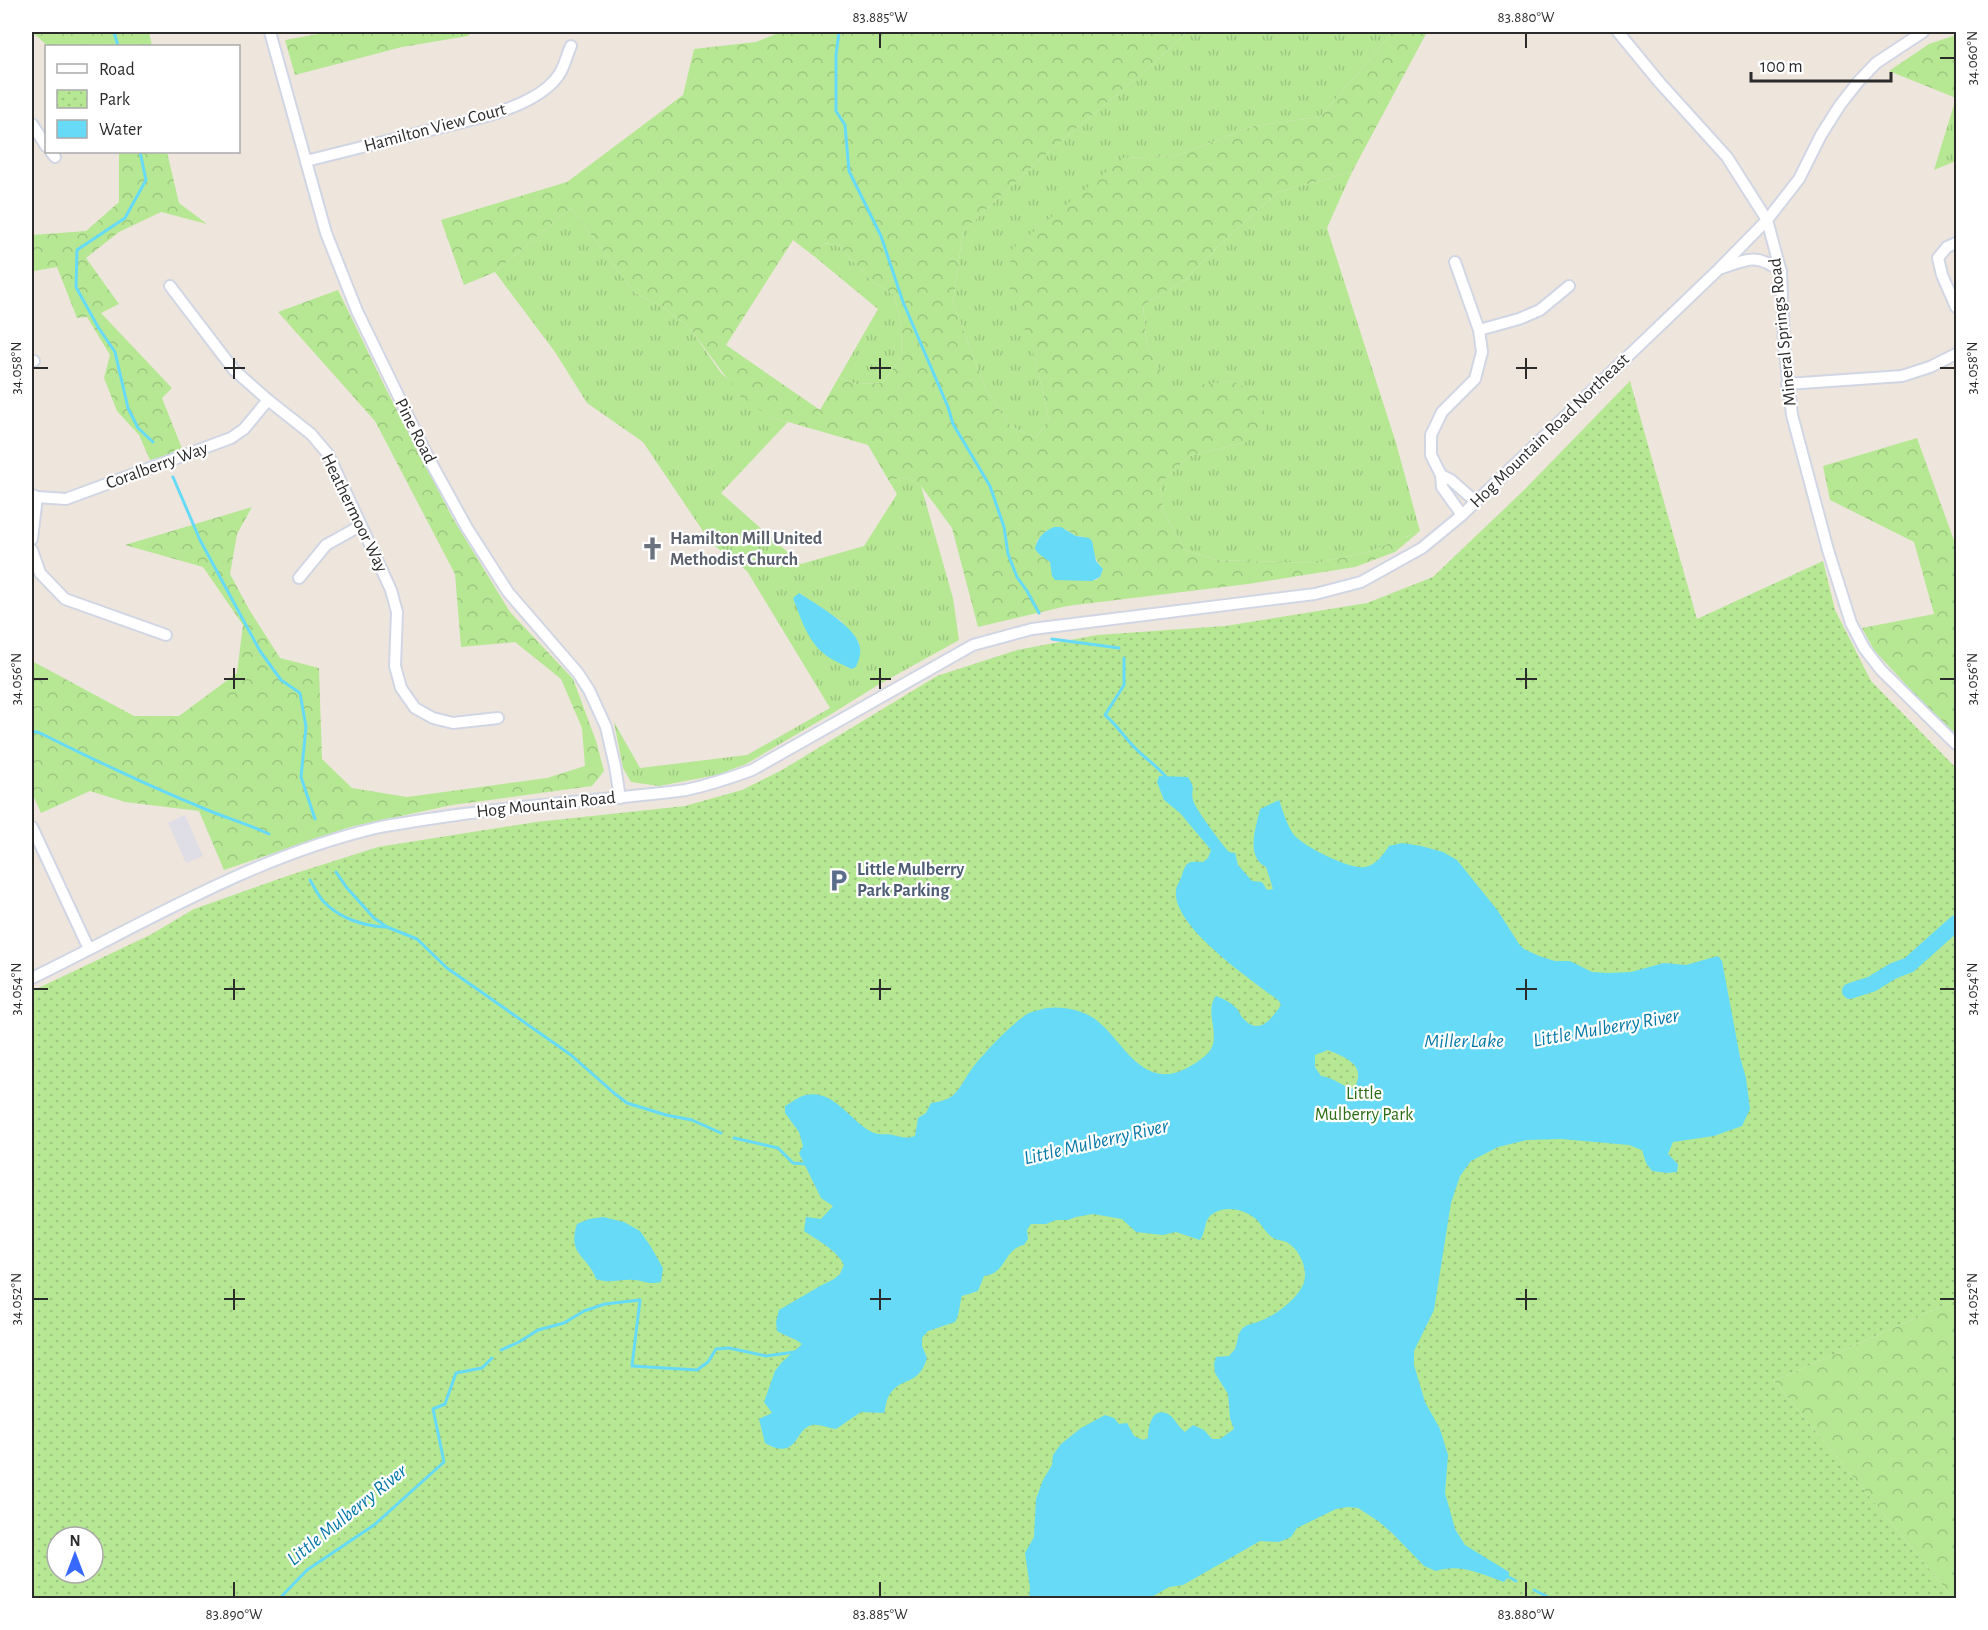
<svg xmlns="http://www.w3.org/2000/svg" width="1988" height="1630" viewBox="0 0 1988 1630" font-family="'Alegreya Sans',sans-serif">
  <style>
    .industrial { fill: #dfdde6 }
    .grass { fill: url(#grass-tufts); fill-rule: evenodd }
    .forest { fill: url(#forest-crowns); fill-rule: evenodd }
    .park { fill: url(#park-dots); fill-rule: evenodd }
    .water { fill: #67daf7; fill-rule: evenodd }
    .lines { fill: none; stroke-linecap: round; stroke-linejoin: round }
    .stream { stroke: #67daf7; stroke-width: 3 }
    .river { stroke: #67daf7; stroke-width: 16 }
    .minor-casing { stroke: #d1d6e5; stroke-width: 14 }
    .minor { stroke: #fff; stroke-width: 10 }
    .ticks { fill: none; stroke: #2b2b2b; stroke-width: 2 }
    .labels { text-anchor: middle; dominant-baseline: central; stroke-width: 4.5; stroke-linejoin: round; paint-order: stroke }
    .street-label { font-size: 18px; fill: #2b2b2b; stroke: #fff }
    .worship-label { font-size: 18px; font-weight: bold; fill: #5b616d; stroke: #fff; text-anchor: start }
    .service-label { font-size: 18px; font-weight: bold; fill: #4e5e75; stroke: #fff; text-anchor: start }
    .park-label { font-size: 18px; fill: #2d6d15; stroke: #fff }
    .water-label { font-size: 20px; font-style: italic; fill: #0478a6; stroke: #fff }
    .neatline { fill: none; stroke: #2b2b2b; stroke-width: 2 }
    .ticks-label { font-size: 15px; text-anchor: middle; fill: #2b2b2b }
  </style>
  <defs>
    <pattern id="grass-tufts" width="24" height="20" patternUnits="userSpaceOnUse" patternTransform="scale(1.5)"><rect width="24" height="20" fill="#b6e894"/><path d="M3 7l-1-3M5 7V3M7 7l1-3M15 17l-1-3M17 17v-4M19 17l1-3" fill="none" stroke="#9dc780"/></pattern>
    <pattern id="forest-crowns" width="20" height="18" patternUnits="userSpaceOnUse" patternTransform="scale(1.5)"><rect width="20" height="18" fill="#b6e894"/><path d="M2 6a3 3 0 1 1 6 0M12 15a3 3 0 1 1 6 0" fill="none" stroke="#9dc780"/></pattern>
    <pattern id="park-dots" width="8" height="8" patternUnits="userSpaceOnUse" patternTransform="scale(1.5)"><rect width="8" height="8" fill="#b6e894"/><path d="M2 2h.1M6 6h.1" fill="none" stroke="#9dc780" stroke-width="1.8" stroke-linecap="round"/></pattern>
  </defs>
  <rect width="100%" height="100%" fill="#eee5dc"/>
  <polygon class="industrial" points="185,815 203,856 186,863 168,823"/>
  <g class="grass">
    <polygon points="1187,32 1393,32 1320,117 1254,126 1176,156 1123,158 1035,358 1049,419 1036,438 1011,426 986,390 953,303 963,231 1037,162 1163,55"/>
    <polygon points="1956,98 1956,161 1934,170"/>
    <polygon points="1352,172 1327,228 1396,443 1420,531 1368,552 1317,563 1216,560 1185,550 1163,511 1160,484 1189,456 1246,442 1233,381 1171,389 1147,348 1143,305 1185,280 1232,233 1278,192"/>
    <path d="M571,208L634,292L667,310L689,327L721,373L771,417L788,422L721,493L801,564L864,546L897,494L889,481L905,477L921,486L953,598L959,640L878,685L833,713L746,764L717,775L659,786L631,782L623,768L614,722L640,768L747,755L830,708L747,571L711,543L643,442L587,403L555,352L495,272ZM799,593L841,621L859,643L851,669L838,661Z"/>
    <polygon points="825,243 839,246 869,279 894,295 902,327 901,359 882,383 856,384 839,377 878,309 815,257"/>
  </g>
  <g class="forest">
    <polygon points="32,32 149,32 152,46 48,46"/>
    <polygon points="329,32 471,32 468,36 402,47 295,75 285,40"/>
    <path d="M781,32H1187L1163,55L1037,162L963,231L953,303L986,390L1011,426L1036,438L1049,419L1035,358L1009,286L1011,250L1123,158L1176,156L1254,126L1320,117L1393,32H1427L1352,172L1278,192L1232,233L1185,280L1143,305L1147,348L1171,388L1233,381L1263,398L1266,429L1246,442L1189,456L1160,484L1163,511L1185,550L1216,560L1317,563L1368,552L1420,531L1395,552L1355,567L1248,584L1067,606L978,627L952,528L921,486L905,477L889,481L868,445L771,417L743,400L689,327L667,310L634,292L571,208L495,272L464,285L441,220L567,182L683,95L694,49L756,42ZM793,240L815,257L825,243L839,246L869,279L894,295L902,327L901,359L882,383L856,384L839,377L820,410L726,345ZM1065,529L1076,536L1084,537C1095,549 1092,557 1103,569L1100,577L1096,580H1055L1050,562L1036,542L1047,530Z"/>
    <polygon points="1956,35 1956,98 1889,71 1929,44"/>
    <polygon points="119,152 167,152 179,203 207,224 161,212 119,232 86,258 119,304 101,313 172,388 162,398 183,451 150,460 139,435 117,411 104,378 110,355 87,317 77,318 57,267 34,271 32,262 32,235 86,231 119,202"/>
    <polygon points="338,290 386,389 452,517 510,612 573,679 596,741 604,771 592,786 452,805 350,827 224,870 199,811 125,802 90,791 41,813 32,793 32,661 134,716 179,716 237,673 243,625 203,567 125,545 252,507 237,534 230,574 250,611 280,658 319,668 322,759 352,788 407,797 547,778 585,766 582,728 561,679 515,642 461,647 455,574 375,421 278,312"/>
    <polygon points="1917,438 1956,546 1956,739 1874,650 1862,628 1934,614 1914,542 1830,500 1823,466"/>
    <polygon points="1956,1300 1956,1598 1953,1598 1774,1381"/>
  </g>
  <path class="park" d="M1630,381L1697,619L1823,561L1835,610L1871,681L1956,768V1300L1774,1381L1953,1598H32V991L150,935L194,909L290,875L378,847L536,822L685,806L742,790L782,770L937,676L1017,650L1097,635L1225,626L1367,603L1433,577L1524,490ZM57,1537H93V1573H57Z"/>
  <g class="water">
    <path d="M1054,527H1061L1076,536L1089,538L1092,541L1096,561L1103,569L1100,577L1092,581L1055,580L1052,576L1050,562L1039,554L1035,549C1037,538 1044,531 1054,527Z"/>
    <path d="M799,593C816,604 853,625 859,644C862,652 859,660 856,667L851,669C842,664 829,659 822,652C807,639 800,616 793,598Z"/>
    <path d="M1159,776L1188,777C1197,791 1190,789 1193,800C1194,807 1223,846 1229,852L1235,853L1238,865L1252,881L1262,882L1267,890L1273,889L1266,867C1245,856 1256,828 1260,809L1279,800C1283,811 1287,826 1294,835C1303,846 1350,870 1365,867C1376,865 1383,855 1389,846L1402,843L1421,846L1443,852L1457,860L1498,911L1519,944L1524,949L1539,956L1555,961H1570L1592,972L1608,973L1631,972L1664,963L1686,965L1718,956L1722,961L1740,1057L1746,1078L1750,1109L1742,1126L1714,1136L1673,1142L1668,1154L1678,1164L1677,1172L1667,1173L1652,1171L1646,1163L1642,1150L1629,1145L1561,1139L1527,1140L1498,1147L1471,1161L1460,1176L1451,1203L1434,1310L1414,1351V1365L1425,1402L1440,1429L1448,1455L1445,1493L1455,1529L1465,1545L1509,1572V1576L1504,1582C1481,1574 1460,1563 1436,1571L1424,1566L1392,1533L1378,1521L1358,1508L1348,1507L1336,1509L1297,1528L1291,1537L1279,1542L1260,1541L1183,1585L1169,1587L1150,1598H1029L1030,1588L1025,1553L1034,1537L1036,1499L1043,1480L1052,1465L1053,1455L1061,1444L1081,1428L1105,1415L1114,1418L1119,1424L1127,1423L1134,1436L1143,1440L1148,1438C1148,1427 1152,1406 1168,1414C1175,1418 1178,1427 1185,1432L1193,1425L1204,1430L1212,1439H1220L1234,1429L1230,1418L1228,1394L1215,1373L1214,1364L1216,1357L1229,1356C1231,1353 1234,1351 1235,1349C1238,1342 1237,1333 1243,1328C1247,1324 1256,1323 1260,1321C1276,1315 1293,1302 1302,1287C1310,1273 1301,1251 1288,1243C1284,1240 1280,1241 1275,1239C1268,1236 1262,1225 1256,1219C1245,1210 1227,1205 1214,1213C1203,1219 1207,1231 1200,1240L1176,1232L1163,1235L1136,1232L1122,1219L1093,1214L1076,1217L1068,1220H1056L1046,1224H1031L1027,1230L1028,1239L1024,1245C1002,1250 1008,1273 984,1276L978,1291L962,1296C959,1305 960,1314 955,1322L928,1331L922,1338V1346L927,1358C918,1387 902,1376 890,1394C886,1399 886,1407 884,1413L861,1412L836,1429C828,1428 819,1424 812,1425C794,1429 798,1462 765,1443L759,1419L772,1413L764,1402L775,1371L782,1362L802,1344C793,1337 787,1337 777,1331L776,1322L779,1310L820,1286L834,1279L840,1274L844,1265C837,1250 817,1240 804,1231L806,1217L821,1219L833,1206L821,1198L799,1153L803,1146L799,1132L785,1113V1106C791,1103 799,1096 806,1095C833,1089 850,1120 870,1131C878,1136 885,1133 893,1135C902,1137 905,1139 915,1136L918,1118L926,1113L931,1103C938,1102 947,1100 952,1096C960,1090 965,1078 971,1070C980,1057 1015,1020 1029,1013C1034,1011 1042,1009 1047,1008C1063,1006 1082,1010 1095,1019C1121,1038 1139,1085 1178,1072C1189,1068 1200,1061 1208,1053C1223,1037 1203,1012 1216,996C1222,998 1232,1003 1236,1008C1237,1008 1241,1015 1241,1016C1258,1037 1270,1021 1281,1005L1279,1001C1253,981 1172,927 1176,891C1176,887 1179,882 1181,878C1186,862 1187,861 1203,862L1208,858L1211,850L1180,813L1164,800L1157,782ZM1328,1050C1347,1058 1367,1065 1354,1089C1340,1086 1336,1078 1321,1076L1315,1067V1055Z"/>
    <polygon points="1874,973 1881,977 1881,982 1878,985 1855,992 1850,991 1849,987 1851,983 1864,981"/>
    <path d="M603,1217L624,1222L640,1231L651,1247L663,1268L661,1282C648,1285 646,1281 634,1280C620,1279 609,1284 596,1279C587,1254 567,1256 577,1224L589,1219Z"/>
  </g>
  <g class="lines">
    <g class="stream">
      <polyline points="114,32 118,46"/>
      <polyline points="839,32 836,55 836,111 845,125 849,171 881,236 903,302 948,407 953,424 990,486 1004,527 1008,554 1017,577 1027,591 1039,613"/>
      <polyline points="140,152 146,180 125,218 77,250 76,287 98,327 115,352 128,408 138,428 153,442"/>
      <polyline points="173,477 200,540 260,651 281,680 300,693 306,727 301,777 315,819"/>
      <polyline points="1052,639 1119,648"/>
      <path d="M1124,658V685L1105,715C1117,725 1124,737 1135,748C1145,758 1157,766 1167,778"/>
      <path d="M32,731L40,733C94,760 149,786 205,809C226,818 248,824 269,834"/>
      <polyline points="336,872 347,888 374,918 387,927 417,939 447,968 571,1055 614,1093 627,1103 666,1115 692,1120 721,1133"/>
      <path d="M310,880C314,887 318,895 323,901C339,918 363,926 385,927"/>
      <polyline points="734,1138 778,1148 793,1163 805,1164"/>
      <polyline points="501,1350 519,1342 538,1330 564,1323 584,1311 605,1304 640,1300 632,1366 697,1370 708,1362 716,1349 729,1348 766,1356 795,1352"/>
      <polyline points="1507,1576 1516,1581"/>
      <polyline points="1534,1590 1550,1598"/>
      <polyline points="280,1598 307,1570 374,1525 444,1462 433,1409 445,1404 456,1373 482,1368 492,1358"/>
    </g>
    <polyline class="river" points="1850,991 1872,984 1893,971 1909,965 1956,923"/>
    <defs>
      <g id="minor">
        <polyline points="270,32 326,233 357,311 429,459 467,528 508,592 578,673 589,690 606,727 615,766 620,798"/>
        <polyline points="1618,32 1660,83 1727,157 1767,220 1781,272 1784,343 1792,415 1828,550 1851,623 1864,648 1881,670 1956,744"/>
        <polyline points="32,124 46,146"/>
        <polyline points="51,152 55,157"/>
        <path d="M306,161L491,115C514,107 547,95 560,73C565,65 567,54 571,46"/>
        <polyline points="1956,243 1947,247 1938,258 1942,275 1956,307"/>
        <polyline points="1455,262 1479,330 1482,352 1475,379 1442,412 1431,435 1431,455 1441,475 1442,487 1462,515"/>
        <path d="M1722,268C1748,259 1757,253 1781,272"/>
        <polyline points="170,286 234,370 268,400 311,434 328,454 391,590 397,612 395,666 401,688 415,708 433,718 453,723 498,718"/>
        <polyline points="1479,330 1519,319 1540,310 1569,286"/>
        <polyline points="32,361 34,361"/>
        <polyline points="1787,384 1902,376 1930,367 1956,354"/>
        <polyline points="1441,475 1451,480 1476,502"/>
        <polyline points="32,495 37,497 66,499 231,438 244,429 268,400"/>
        <polyline points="32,539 37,497"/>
        <polyline points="32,550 40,573 65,599 166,635"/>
        <polyline points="299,578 326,545 360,526"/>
        <polyline points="32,827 89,949"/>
        <path d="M32,978C145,923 252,857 376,828C393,824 412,822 429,819C515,805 601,801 686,790C709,785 730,778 752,770L973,645L1032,629L1315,594L1361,582L1422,548L1462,515L1719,269L1767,220L1799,179L1821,135L1840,105L1858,82L1876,63L1923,32"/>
      </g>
    </defs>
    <use href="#minor" class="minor-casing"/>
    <use href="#minor" class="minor"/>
  </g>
  <path class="ticks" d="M880,33V48M1526,33V48M1940,58H1955M234,358V379M880,358V379M1526,358V379M33,368H48M224,368H245M870,368H891M1516,368H1537M1940,368H1955M234,668V689M880,668V689M1526,668V689M33,679H48M224,679H245M870,679H891M1516,679H1537M1940,679H1955M234,979V1000M880,979V1000M1526,979V1000M33,989H48M224,989H245M870,989H891M1516,989H1537M1940,989H1955M234,1289V1310M880,1289V1310M1526,1289V1310M33,1299H48M224,1299H245M870,1299H891M1516,1299H1537M1940,1299H1955M234,1582V1597M880,1582V1597M1526,1582V1597"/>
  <defs>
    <symbol id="church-bare" viewBox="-9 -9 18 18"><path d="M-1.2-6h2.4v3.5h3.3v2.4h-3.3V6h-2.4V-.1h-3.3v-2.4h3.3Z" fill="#6b7280" stroke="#fff" stroke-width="2.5" paint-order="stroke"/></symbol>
    <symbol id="parking-bare" viewBox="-9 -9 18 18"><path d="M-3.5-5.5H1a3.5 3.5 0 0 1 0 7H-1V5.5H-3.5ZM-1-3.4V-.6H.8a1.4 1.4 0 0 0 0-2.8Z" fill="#5c6f8a" stroke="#fff" stroke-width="2.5" paint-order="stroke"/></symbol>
  </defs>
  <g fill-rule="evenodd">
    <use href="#church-bare" x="636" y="532" width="33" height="33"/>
    <use href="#parking-bare" x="822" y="864" width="33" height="33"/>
  </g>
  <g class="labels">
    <g class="street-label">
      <text transform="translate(435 128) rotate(-15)">Hamilton View Court</text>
      <text transform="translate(1783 332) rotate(-96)">Mineral Springs Road</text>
      <text transform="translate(415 431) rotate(63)">Pine Road</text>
      <text transform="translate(1550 431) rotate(-44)">Hog Mountain Road Northeast</text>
      <text transform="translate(157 466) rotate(-20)">Coralberry Way</text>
      <text transform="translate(354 513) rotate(64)">Heathermoor Way</text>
      <text transform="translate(546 805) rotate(-6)">Hog Mountain Road</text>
    </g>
    <g class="worship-label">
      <text x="670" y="539">Hamilton Mill United<tspan x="670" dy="21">Methodist Church</tspan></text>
    </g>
    <g class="service-label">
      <text x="857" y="870">Little Mulberry<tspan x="857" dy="21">Park Parking</tspan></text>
    </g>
    <g class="park-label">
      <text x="1364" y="1094">Little<tspan x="1364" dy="21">Mulberry Park</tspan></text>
    </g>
    <g class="water-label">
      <text transform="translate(1606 1028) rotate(-10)">Little Mulberry River</text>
      <text x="1464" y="1041">Miller Lake</text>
      <text transform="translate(1096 1142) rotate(-13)">Little Mulberry River</text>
      <text transform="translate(347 1515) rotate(-39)">Little Mulberry River</text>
    </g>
  </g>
  <rect width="1988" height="1630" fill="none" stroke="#ffffff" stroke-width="66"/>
  <rect x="45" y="45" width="195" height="108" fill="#ffffff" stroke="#aaaaaa" stroke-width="1.5"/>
  <rect x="57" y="64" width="30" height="9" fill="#ffffff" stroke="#aaaaaa" stroke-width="1.5"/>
  <text x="99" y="75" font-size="18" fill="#2b2b2b">Road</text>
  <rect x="57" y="90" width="30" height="18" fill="url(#park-dots)" stroke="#aaaaaa" stroke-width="1.5"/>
  <text x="99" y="105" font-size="18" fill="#2b2b2b">Park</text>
  <rect x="57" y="120" width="30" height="18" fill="#67daf7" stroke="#aaaaaa" stroke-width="1.5"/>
  <text x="99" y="135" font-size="18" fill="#2b2b2b">Water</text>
  <g transform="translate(75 1555)"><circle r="28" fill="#ffffff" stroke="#aaaaaa" stroke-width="1.5"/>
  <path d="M0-4.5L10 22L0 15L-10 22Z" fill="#3769ff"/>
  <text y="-9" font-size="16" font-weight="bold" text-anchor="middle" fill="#2b2b2b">N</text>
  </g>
  <path d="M1751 72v9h140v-9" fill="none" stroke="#2b2b2b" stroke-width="3"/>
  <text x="1760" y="72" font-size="18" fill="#2b2b2b" stroke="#ffffff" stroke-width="4.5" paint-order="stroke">100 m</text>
  <rect x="33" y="33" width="1922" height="1564" class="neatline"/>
  <g class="ticks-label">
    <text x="880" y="22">83.885°W</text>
    <text x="1526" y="22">83.880°W</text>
    <text transform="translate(1972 58) rotate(-90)" y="5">34.060°N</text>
    <text transform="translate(16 368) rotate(-90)" y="5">34.058°N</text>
    <text transform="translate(1972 368) rotate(-90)" y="5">34.058°N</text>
    <text transform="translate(16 679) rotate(-90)" y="5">34.056°N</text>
    <text transform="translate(1972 679) rotate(-90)" y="5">34.056°N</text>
    <text transform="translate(16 989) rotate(-90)" y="5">34.054°N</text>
    <text transform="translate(1972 989) rotate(-90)" y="5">34.054°N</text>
    <text transform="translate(16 1299) rotate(-90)" y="5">34.052°N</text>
    <text transform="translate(1972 1299) rotate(-90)" y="5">34.052°N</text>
    <text x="234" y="1619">83.890°W</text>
    <text x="880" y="1619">83.885°W</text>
    <text x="1526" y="1619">83.880°W</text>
  </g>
</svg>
